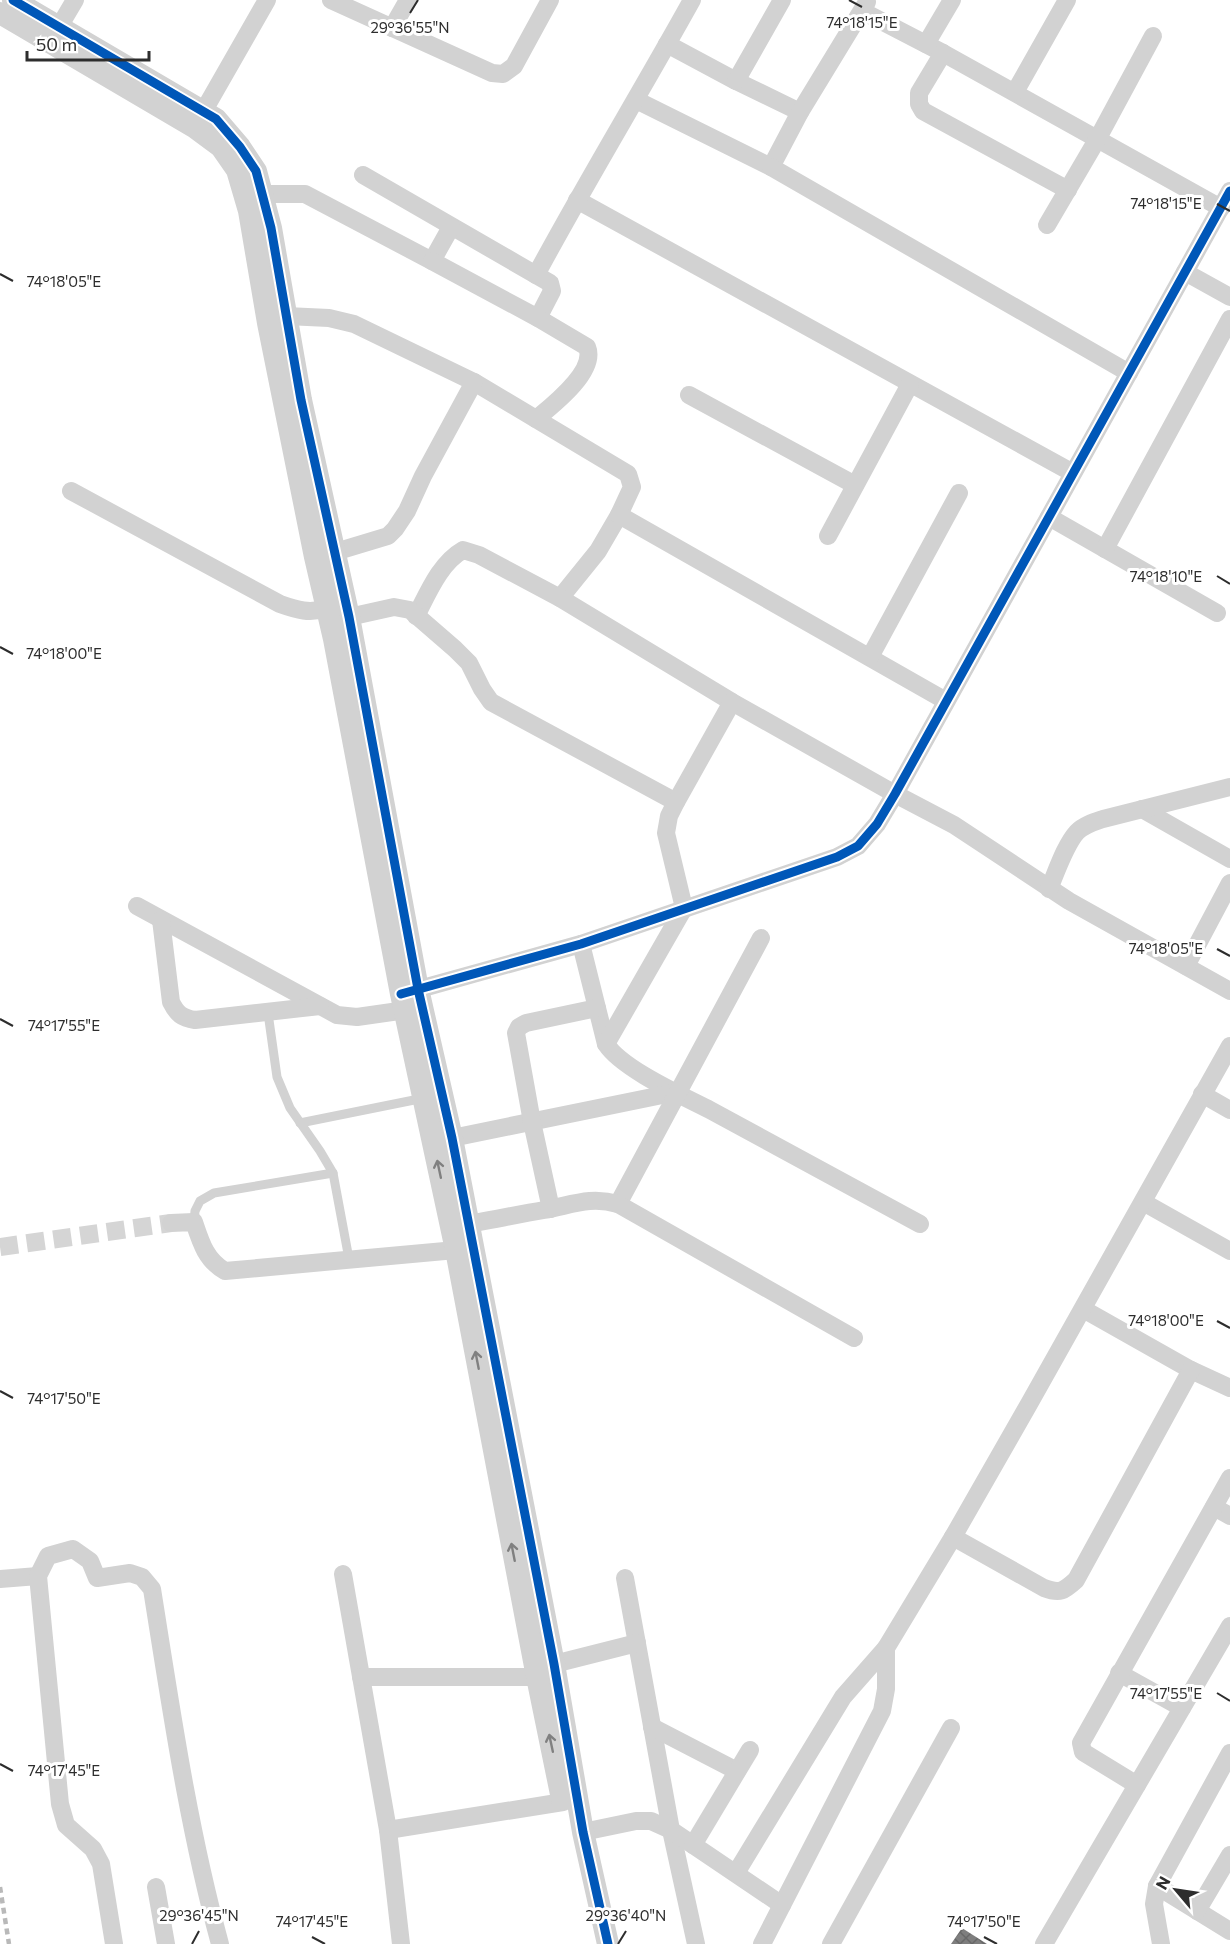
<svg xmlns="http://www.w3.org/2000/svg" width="1230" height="1944" viewBox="0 0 1230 1944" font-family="Commissioner,sans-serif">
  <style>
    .building { fill: url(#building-cross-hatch) }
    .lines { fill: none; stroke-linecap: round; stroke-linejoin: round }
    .minor-tunnel { stroke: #d5d5d5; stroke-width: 18; stroke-dasharray: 18 9; stroke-linecap: butt }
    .service { stroke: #d2d2d2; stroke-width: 9 }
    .minor { stroke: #d2d2d2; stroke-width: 18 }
    .tertiary { stroke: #d2d2d2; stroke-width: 22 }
    .rail { stroke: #b9b9b9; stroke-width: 4.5; stroke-dasharray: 6 4.5; stroke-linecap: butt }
    .cycleway-casing { stroke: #fff; stroke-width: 13 }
    .cycleway { stroke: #0057b8; stroke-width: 9 }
    .oneway { stroke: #808080 }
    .ticks { fill: none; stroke: #2d2d2d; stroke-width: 2 }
    .ticks-label { font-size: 15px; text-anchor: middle; fill: #2d2d2d; stroke: #fff; stroke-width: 6; stroke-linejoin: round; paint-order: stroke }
  </style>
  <defs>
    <pattern id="building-cross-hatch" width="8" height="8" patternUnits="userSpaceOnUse" patternTransform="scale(1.5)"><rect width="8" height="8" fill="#7e7e7e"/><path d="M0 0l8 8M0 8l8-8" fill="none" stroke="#686868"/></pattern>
  </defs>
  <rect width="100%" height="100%" fill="#fff"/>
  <polygon class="building" points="962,1928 987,1944 951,1944"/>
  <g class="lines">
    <polyline class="minor-tunnel" points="0,1247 171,1223"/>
    <g class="service">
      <polyline points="268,1013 277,1077 290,1108 320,1151 333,1173 349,1259"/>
      <polyline points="300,1123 424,1098"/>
      <polyline points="194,1222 195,1211 200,1201 214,1193 333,1173"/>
    </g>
    <g class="minor">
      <polyline points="331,0 492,73 503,74 514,66 550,0"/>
      <polyline points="862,11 943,53 1221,208"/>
      <polyline points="59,27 75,0"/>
      <polyline points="392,28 408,0"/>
      <polyline points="667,44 736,81 800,112"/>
      <polyline points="926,44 952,0"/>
      <polyline points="943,53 919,93 919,104 923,111 1068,190"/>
      <polyline points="736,81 782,0"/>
      <polyline points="1015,92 1067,0"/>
      <polyline points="636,100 771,167 800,112 867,2"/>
      <polyline points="203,112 267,0"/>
      <polyline points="771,167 1129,373"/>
      <polyline points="363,175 550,283 552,291 538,318"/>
      <polyline points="262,194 305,194 432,261 451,227"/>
      <polyline points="577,200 1073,473"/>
      <polyline points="1047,225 1098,138 1153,36"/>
      <path d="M432,261L538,318L587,347C597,371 553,405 536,419"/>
      <polyline points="1185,272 1230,297"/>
      <path d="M536,275C586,182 641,92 692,0"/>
      <polyline points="286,316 329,318 354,324 474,382 628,474 632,487 619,515 598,551 560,598"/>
      <polyline points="689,395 855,485"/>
      <path d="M71,491L280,604C297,610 310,614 327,608"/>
      <polyline points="619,515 946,701"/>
      <polyline points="1049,517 1217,613"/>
      <polyline points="828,536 910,384"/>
      <polyline points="1105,549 1230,319"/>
      <polyline points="335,552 388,536 395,529 407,511 423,476 474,382"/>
      <path d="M416,616C428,593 440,563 463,550L479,555L560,598L732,702L895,794L954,825L1069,901L1230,991"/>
      <polyline points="349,617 394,607 410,610 455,649 469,663 482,689 491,702 676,802"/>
      <polyline points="870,657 959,493"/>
      <polyline points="1142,809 1230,859"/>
      <path d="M1049,889C1056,873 1065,845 1077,832C1084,825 1094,822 1103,819L1230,787"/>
      <polyline points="137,906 337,1015 357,1017 406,1010"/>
      <path d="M161,920L171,1002C177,1014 182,1018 195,1020L320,1006"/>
      <path d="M581,944L606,1044C622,1069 683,1096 710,1110C780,1148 850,1186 920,1224"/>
      <polyline points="1186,966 1230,883"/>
      <polyline points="405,993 581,944 837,857 858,846 877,824 895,794 1230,191"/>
      <polyline points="606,1044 684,908 666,833 669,816 676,802 732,702"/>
      <polyline points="1202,1094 1230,1110"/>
      <polyline points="452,1138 677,1092"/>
      <polyline points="1143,1202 1230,1251"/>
      <polyline points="618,1204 761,938"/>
      <polyline points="551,1209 532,1122 516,1033 519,1027 526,1023 597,1008"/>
      <path d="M171,1223L194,1222C201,1243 206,1260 225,1271L456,1250"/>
      <path d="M456,1226C486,1221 515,1215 544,1210C572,1205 590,1196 618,1204L854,1338"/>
      <polyline points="1083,1309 1191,1370 1230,1388"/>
      <polyline points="1214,1507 1230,1516"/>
      <path d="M953,1537L1044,1588C1060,1594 1064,1591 1076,1580L1191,1370"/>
      <polyline points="343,1574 388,1830 401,1944"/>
      <polyline points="625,1578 671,1830 696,1944"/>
      <polyline points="0,1579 38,1576"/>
      <polyline points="554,1664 637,1643"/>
      <polyline points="1119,1673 1182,1708"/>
      <polyline points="361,1677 537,1677"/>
      <polyline points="652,1727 737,1771"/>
      <polyline points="1137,1785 1083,1752 1081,1743 1230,1478"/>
      <polyline points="388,1830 563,1802"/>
      <polyline points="583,1832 636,1821 651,1821 671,1830 782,1905"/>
      <polyline points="693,1845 750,1750"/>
      <polyline points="736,1873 843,1697 886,1648"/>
      <polyline points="1157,1886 1230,1931"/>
      <polyline points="156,1887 166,1944"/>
      <polyline points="1197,1911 1230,1855"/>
      <path d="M114,1944L101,1864L93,1849L66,1825L60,1804L38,1576L48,1556L73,1549L90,1561L97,1578L130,1573L142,1577L152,1589C171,1708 188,1827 220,1944"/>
      <polyline points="762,1944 882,1711 886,1689 886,1648 953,1537 1029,1404 1230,1046"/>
      <polyline points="831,1944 951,1728"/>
      <polyline points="1044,1944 1230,1626"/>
      <polyline points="1161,1944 1154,1904 1157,1886 1230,1753"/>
    </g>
    <g class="tertiary">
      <polyline points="13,0 216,119 240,147 256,171 271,228 301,400 349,617 418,989 452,1138 554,1664 583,1832 608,1944"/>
      <polyline points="0,13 194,127 221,147 237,170 249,211 268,323 315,557 334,639 401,994 456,1250 537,1677 562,1799"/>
    </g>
    <polyline class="rail" points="0,1887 9,1944"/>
    <defs>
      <g id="cycleway">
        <polyline points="13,0 216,119 240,147 256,171 271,228 301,400 349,617 418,989 452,1138 554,1664 583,1832 608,1944"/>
        <polyline points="401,994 581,944 837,857 858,846 877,824 895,794 1230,191"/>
      </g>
    </defs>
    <use href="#cycleway" class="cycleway-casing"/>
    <use href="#cycleway" class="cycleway"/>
  </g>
  <defs><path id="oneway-shaft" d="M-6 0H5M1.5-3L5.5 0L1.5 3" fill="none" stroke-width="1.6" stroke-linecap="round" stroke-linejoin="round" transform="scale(1.5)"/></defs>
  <g class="oneway">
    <use href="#oneway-shaft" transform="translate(439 1169) rotate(-102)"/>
    <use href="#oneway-shaft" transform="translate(477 1360) rotate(-101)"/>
    <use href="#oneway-shaft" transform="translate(513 1552) rotate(-101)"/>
    <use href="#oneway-shaft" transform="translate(551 1743) rotate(-102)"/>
  </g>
  <path class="ticks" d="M849,0L862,7M410,13L418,0M1217,204L1230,211M0,274L13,281M1217,576L1230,584M0,647L13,654M1217,949L1230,956M0,1019L13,1026M1217,1321L1230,1328M0,1391L13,1398M1217,1693L1230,1701M0,1764L13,1771M312,1937L325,1944M984,1937L997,1944M192,1944L199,1931M618,1944L626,1931"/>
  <g class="ticks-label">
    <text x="862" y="28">74°18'15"E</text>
    <text x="410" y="33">29°36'55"N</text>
    <text x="1166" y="209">74°18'15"E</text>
    <text x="64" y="287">74°18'05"E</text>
    <text x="1166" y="582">74°18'10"E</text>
    <text x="64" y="659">74°18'00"E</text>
    <text x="1166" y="954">74°18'05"E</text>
    <text x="64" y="1031">74°17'55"E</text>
    <text x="1166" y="1326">74°18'00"E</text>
    <text x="64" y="1404">74°17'50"E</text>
    <text x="1166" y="1699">74°17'55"E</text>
    <text x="64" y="1776">74°17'45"E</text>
    <text x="199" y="1921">29°36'45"N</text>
    <text x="626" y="1921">29°36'40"N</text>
    <text x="312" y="1927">74°17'45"E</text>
    <text x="984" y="1927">74°17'50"E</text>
  </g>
  <g transform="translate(1176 1890) rotate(299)" stroke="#ffffff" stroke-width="4.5" paint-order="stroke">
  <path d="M0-4.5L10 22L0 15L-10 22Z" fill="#2d2d2d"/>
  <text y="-9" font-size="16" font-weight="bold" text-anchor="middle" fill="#2d2d2d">N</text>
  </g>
  <path d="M27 51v9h122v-9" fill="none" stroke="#2d2d2d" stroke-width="3"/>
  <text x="36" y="51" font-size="18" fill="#2d2d2d" stroke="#ffffff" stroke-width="4.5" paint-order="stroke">50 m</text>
</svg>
